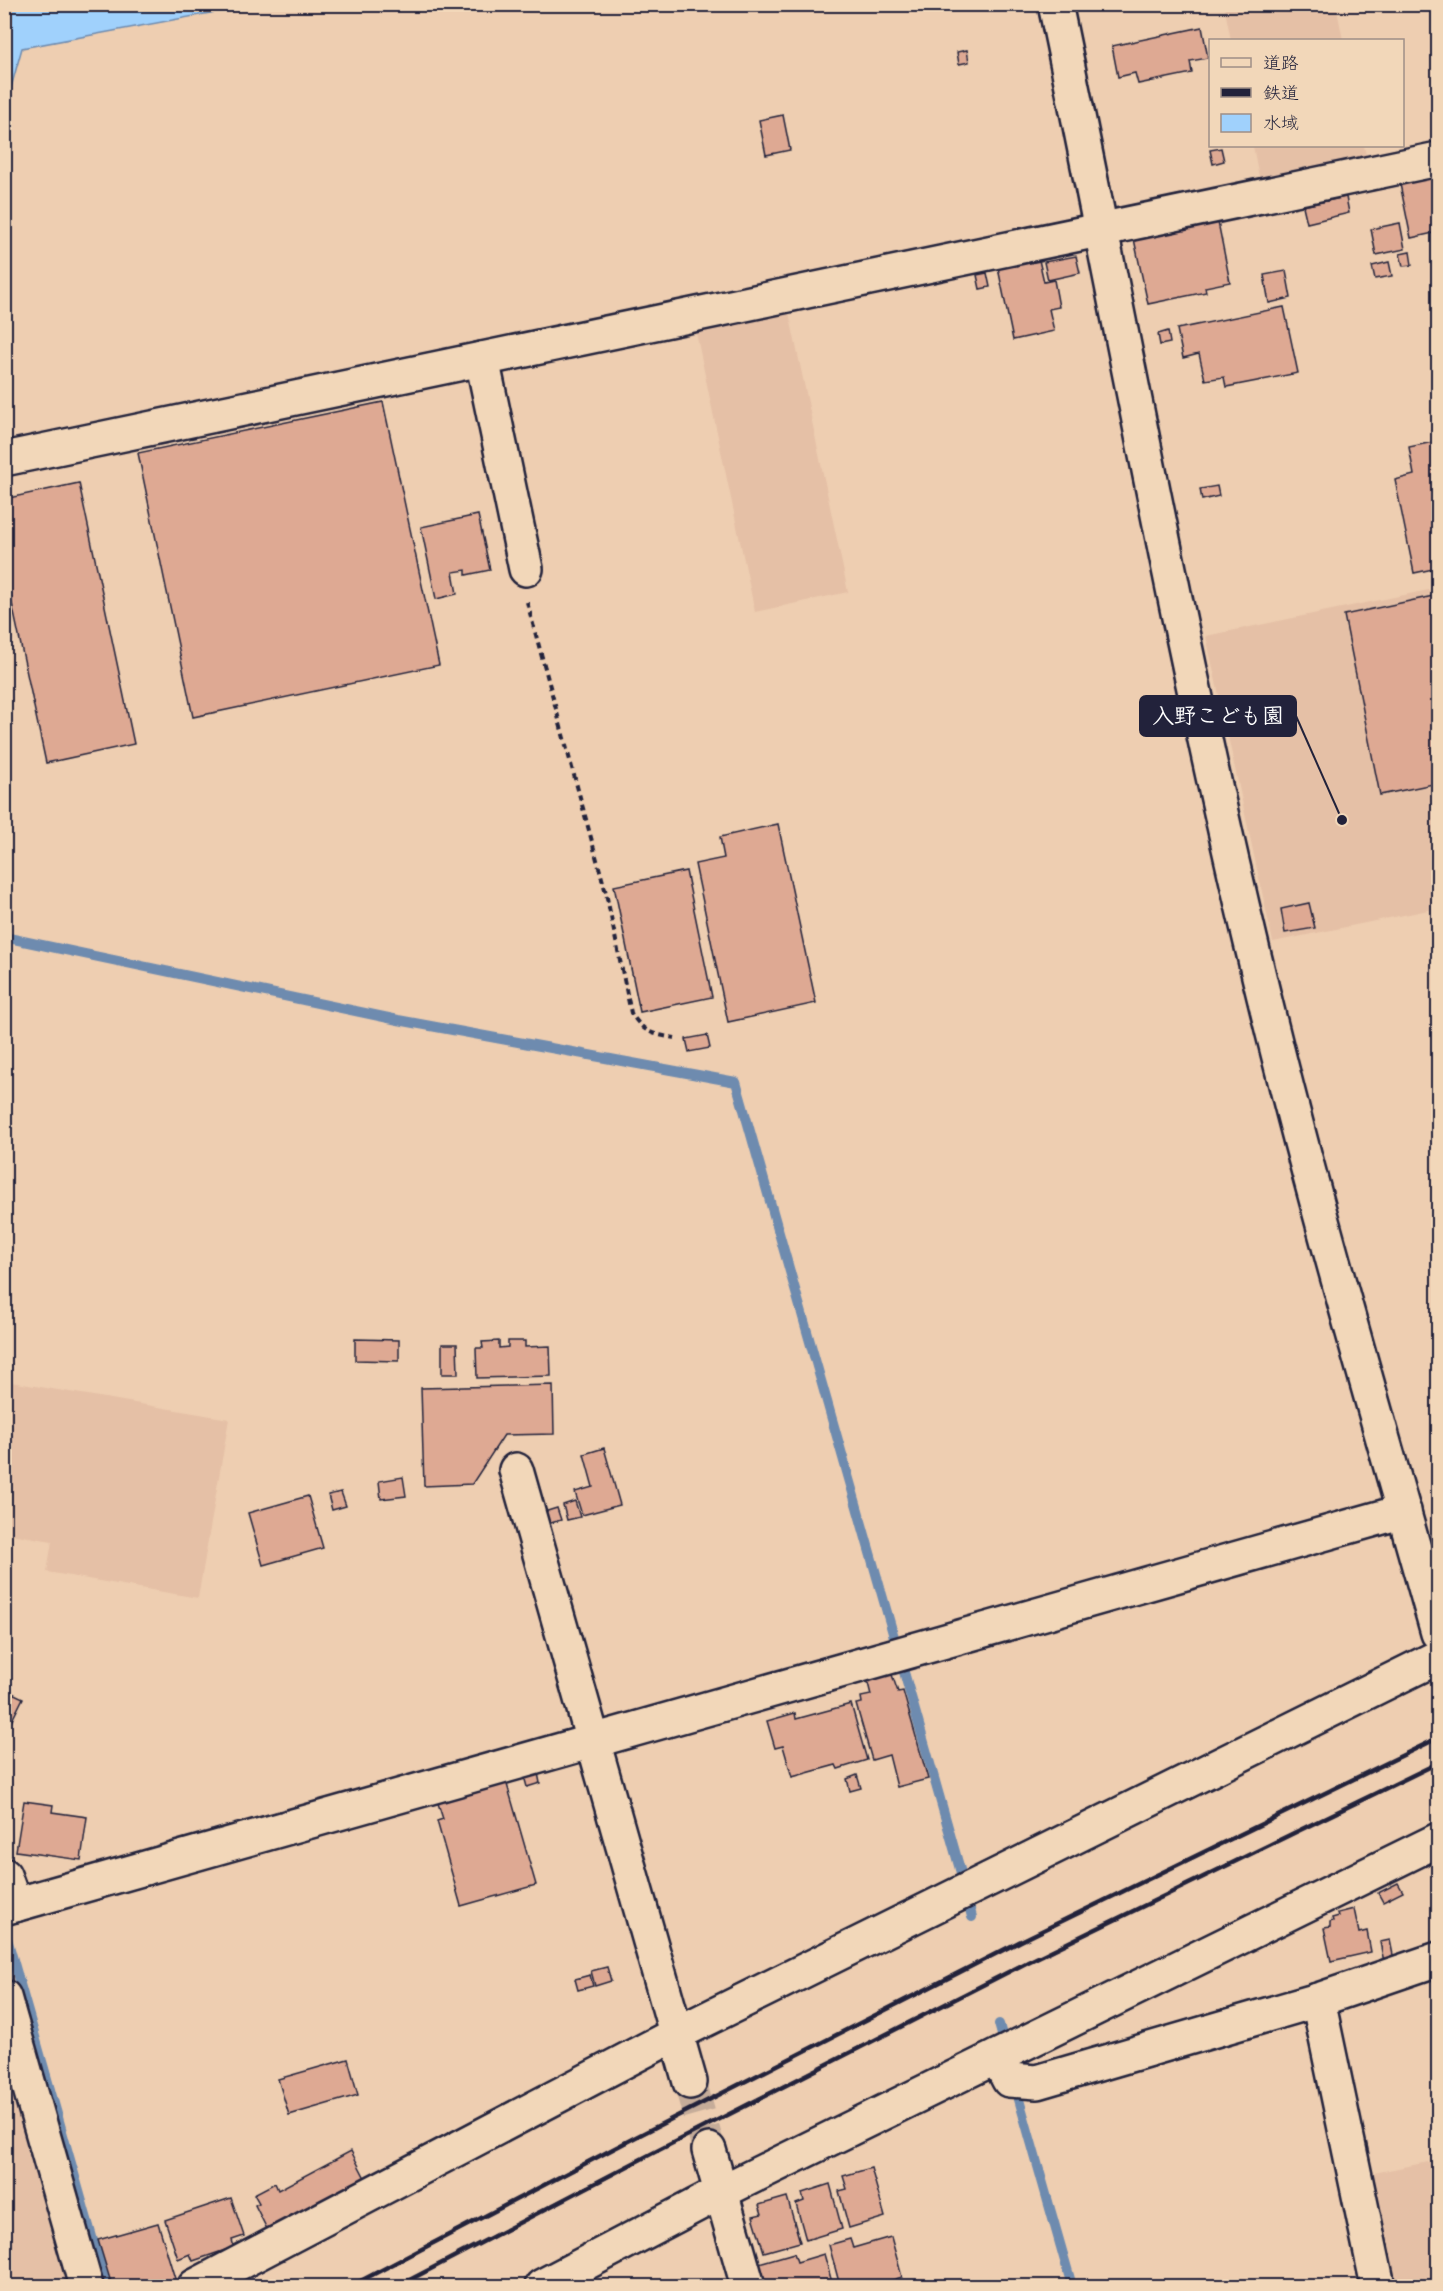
<svg xmlns="http://www.w3.org/2000/svg" width="1443" height="2291" viewBox="0 0 1443 2291" font-family="Caveat,'Klee One',sans-serif">
  <style>
    .built { fill: #e5c0a6 }
    .water { fill: #a0d1fc; stroke: #6e8baf; stroke-width: 1.5 }
    .lines { fill: none; stroke-linecap: round; stroke-linejoin: round }
    .stream { stroke: #6e8baf; stroke-width: 10 }
    .building { fill: #dea993; stroke: #22223b; stroke-width: 1.5 }
    .street-tunnel { stroke: #c5ac99; stroke-width: 33; stroke-dasharray: 33 16; stroke-linecap: butt }
    .street-casing { stroke: #22223b; stroke-width: 38 }
    .secondary-casing { stroke: #22223b; stroke-width: 38 }
    .path { stroke: #22223b; stroke-width: 4; stroke-dasharray: 6 4.5; stroke-linecap: butt }
    .street { stroke: #f2d7b9; stroke-width: 33 }
    .secondary { stroke: #f2d7b9; stroke-width: 33 }
    .rail { stroke: #22223b; stroke-width: 4.5 }
    .leader { fill: none; stroke: #22223b; stroke-width: 2 }
    .callout-dot { fill: #22223b; stroke: #f2d7b9; stroke-width: 2 }
    .callout { fill: #22223b; stroke: #22223b; stroke-width: 2 }
    .callout-label { font-size: 22px; text-anchor: middle; font-weight: bold; fill: #fff }
  </style>
  <rect width="100%" height="100%" fill="#eeceb1"/>
  <filter id="ink" filterUnits="userSpaceOnUse"><feTurbulence type="fractalNoise" baseFrequency=".0167" numOctaves="2"/><feDisplacementMap in="SourceGraphic" scale="12" xChannelSelector="R" yChannelSelector="G"/><feConvolveMatrix kernelMatrix="1 2 1 2 8 2 1 2 1" color-interpolation-filters="sRGB"/></filter>
  <g filter="url(#ink)">
    <g class="built">
      <polygon points="1224,5 1336,5 1343,40 1231,40"/>
      <polygon points="1253,146 1364,146 1368,165 1261,187"/>
      <polygon points="787,303 848,592 755,612 694,323"/>
      <polygon points="1438,588 1438,908 1273,942 1206,636"/>
      <polygon points="5,1381 229,1419 198,1598 47,1572 52,1541 5,1533"/>
      <polygon points="5,2068 66,2286 5,2286"/>
      <polygon points="1438,2160 1438,2286 1392,2286 1369,2174"/>
    </g>
    <polygon class="water" points="5,4 254,4 254,5 22,48 5,109"/>
    <g class="lines">
      <g class="stream">
        <polyline points="4,937 398,1020 736,1082 896,1644"/>
        <polyline points="902,1665 963,1880"/>
        <polyline points="968,1902 972,1917"/>
        <polyline points="4,1928 106,2286"/>
        <polyline points="999,2024 1004,2042"/>
        <polyline points="1018,2096 1072,2286"/>
      </g>
    </g>
    <g class="building">
      <polygon points="1202,27 1208,58 1190,61 1192,73 1138,84 1135,73 1118,77 1112,46"/>
      <polygon points="967,50 969,62 959,64 957,52"/>
      <polygon points="783,115 790,150 766,155 759,120"/>
      <polygon points="1221,148 1224,161 1213,164 1210,150"/>
      <polygon points="1438,176 1438,232 1411,238 1400,184"/>
      <polygon points="1346,197 1349,213 1307,223 1303,206"/>
      <polygon points="1218,222 1230,282 1205,287 1206,292 1148,304 1134,239"/>
      <polygon points="1400,223 1405,249 1376,255 1371,229"/>
      <polygon points="1410,252 1412,265 1403,266 1400,254"/>
      <polygon points="1076,256 1080,273 1048,280 1044,262"/>
      <polygon points="1039,260 1044,282 1054,280 1059,307 1049,309 1054,331 1013,340 998,268"/>
      <polygon points="1389,262 1392,276 1375,279 1372,266"/>
      <polygon points="1286,271 1291,298 1269,303 1264,275"/>
      <polygon points="987,273 990,287 980,289 977,275"/>
      <polygon points="1284,307 1298,373 1226,387 1224,377 1205,380 1199,354 1183,358 1177,329"/>
      <polygon points="1168,331 1170,343 1160,345 1158,334"/>
      <polygon points="383,402 439,665 193,717 138,453"/>
      <polygon points="1438,441 1438,568 1414,573 1395,480 1414,475 1409,447"/>
      <polygon points="79,483 134,744 46,763 4,566 4,499"/>
      <polygon points="1217,486 1219,496 1202,500 1200,489"/>
      <polygon points="478,515 490,570 466,575 466,570 453,572 457,594 436,599 421,527"/>
      <polygon points="1438,595 1438,783 1380,795 1344,615"/>
      <polygon points="778,824 816,1003 728,1022 695,864 724,858 720,837"/>
      <polygon points="686,871 712,997 640,1012 614,886"/>
      <polygon points="1309,903 1315,928 1285,933 1281,909"/>
      <polygon points="707,1035 710,1048 689,1052 686,1039"/>
      <polygon points="355,1339 399,1340 399,1361 355,1360"/>
      <polygon points="499,1341 499,1348 508,1347 508,1341 525,1341 525,1347 550,1346 551,1376 477,1378 476,1348 483,1348 482,1342"/>
      <polygon points="442,1344 457,1344 458,1374 442,1374"/>
      <polygon points="553,1385 554,1434 504,1435 472,1484 424,1486 421,1388"/>
      <polygon points="604,1448 620,1505 582,1515 575,1492 593,1487 584,1454"/>
      <polygon points="403,1477 406,1496 381,1499 379,1481"/>
      <polygon points="341,1492 346,1506 332,1510 328,1495"/>
      <polygon points="308,1496 323,1548 263,1565 248,1513"/>
      <polygon points="575,1501 580,1517 567,1520 563,1505"/>
      <polygon points="557,1508 561,1520 544,1525 541,1513"/>
      <polygon points="891,1672 898,1692 903,1691 928,1779 897,1787 889,1755 872,1760 856,1704 862,1703 861,1697 871,1695 867,1679"/>
      <polygon points="4,1689 23,1698 4,1736"/>
      <polygon points="851,1704 867,1760 838,1769 836,1765 792,1777 783,1746 775,1748 767,1721 795,1713 796,1719"/>
      <polygon points="538,1773 540,1783 527,1787 524,1776"/>
      <polygon points="857,1775 861,1788 850,1791 847,1779"/>
      <polygon points="506,1781 536,1885 461,1906 437,1821 443,1819 437,1800"/>
      <polygon points="24,1801 53,1805 52,1812 87,1817 81,1860 16,1851"/>
      <polygon points="1398,1883 1403,1892 1383,1902 1378,1893"/>
      <polygon points="1354,1909 1359,1933 1367,1931 1371,1952 1331,1961 1324,1928 1330,1927 1330,1922 1333,1921 1332,1918 1339,1916 1338,1913"/>
      <polygon points="1390,1940 1394,1960 1384,1962 1380,1942"/>
      <polygon points="607,1967 611,1981 595,1986 591,1971"/>
      <polygon points="590,1975 593,1986 578,1990 575,1979"/>
      <polygon points="348,2059 358,2095 289,2115 278,2079"/>
      <polygon points="351,2151 367,2182 269,2233 255,2205 259,2203 254,2194 275,2183 278,2190"/>
      <polygon points="871,2168 885,2217 849,2228 839,2191 847,2189 843,2176"/>
      <polygon points="830,2184 842,2229 806,2240 796,2204 804,2201 802,2193"/>
      <polygon points="787,2197 800,2242 764,2252 753,2216 762,2214 759,2205"/>
      <polygon points="231,2198 244,2236 232,2240 234,2247 193,2261 190,2254 178,2259 165,2220"/>
      <polygon points="158,2223 176,2282 160,2286 112,2286 98,2240"/>
      <polygon points="891,2237 902,2277 887,2282 889,2286 840,2286 829,2245 850,2239 853,2248"/>
      <polygon points="794,2253 797,2262 824,2254 833,2286 765,2286 759,2263"/>
    </g>
    <g class="lines">
      <polyline class="street-tunnel" points="690,2082 709,2150"/>
      <defs>
        <g id="street">
          <polyline points="482,359 526,569"/>
          <polyline points="4,459 1438,159"/>
          <polyline points="516,1470 690,2082"/>
          <polyline points="4,1875 15,1905"/>
          <polyline points="4,1908 1404,1511"/>
          <polyline points="4,1997 86,2286"/>
          <polyline points="1318,2000 1378,2286"/>
          <polyline points="997,2057 1009,2080 1037,2082 1318,2000 1438,1959"/>
          <polyline points="709,2150 748,2286"/>
          <polyline points="195,2286 676,2034 1438,1657"/>
          <polyline points="542,2286 721,2192 1438,1840"/>
        </g>
        <path id="secondary" d="M1055,4C1121,320 1178,638 1253,951C1307,1180 1374,1406 1438,1633"/>
      </defs>
      <use href="#street" class="street-casing"/>
      <use href="#secondary" class="secondary-casing"/>
      <path class="path" d="M527,602L606,893L631,1013C644,1033 652,1034 675,1038"/>
      <use href="#street" class="street"/>
      <use href="#secondary" class="secondary"/>
      <g class="rail">
        <polyline points="351,2286 634,2138 1021,1941 1438,1738"/>
        <polyline points="398,2286 651,2154 1028,1962 1438,1763"/>
      </g>
    </g>
  </g>
  <path class="leader" d="M1342 820L1296 716"/>
  <circle class="callout-dot" cx="1342" cy="820" r="6"/>
  <rect class="callout" x="1140" y="696" width="156" height="40" rx="6"/>
  <g class="callout-label">
    <text x="1218" y="723">入野こども園</text>
  </g>
  <rect width="1443" height="2291" fill="none" stroke="#f2d7b9" stroke-width="24"/>
  <rect x="12" y="12" width="1419" height="2267" fill="none" stroke="#22223b" stroke-width="2" filter="url(#ink)"/>
  <rect x="1209" y="39" width="195" height="108" fill="#f2d7b9" stroke="#9f8f87" stroke-width="1.5"/>
  <rect x="1221" y="58" width="30" height="9" fill="#f2d7b9" stroke="#9f8f87" stroke-width="1.5"/>
  <text x="1263" y="69" font-size="18" fill="#22223b">道路</text>
  <rect x="1221" y="88" width="30" height="9" fill="#22223b" stroke="#9f8f87" stroke-width="1.5"/>
  <text x="1263" y="99" font-size="18" fill="#22223b">鉄道</text>
  <rect x="1221" y="114" width="30" height="18" fill="#a0d1fc" stroke="#9f8f87" stroke-width="1.5"/>
  <text x="1263" y="129" font-size="18" fill="#22223b">水域</text>
</svg>
